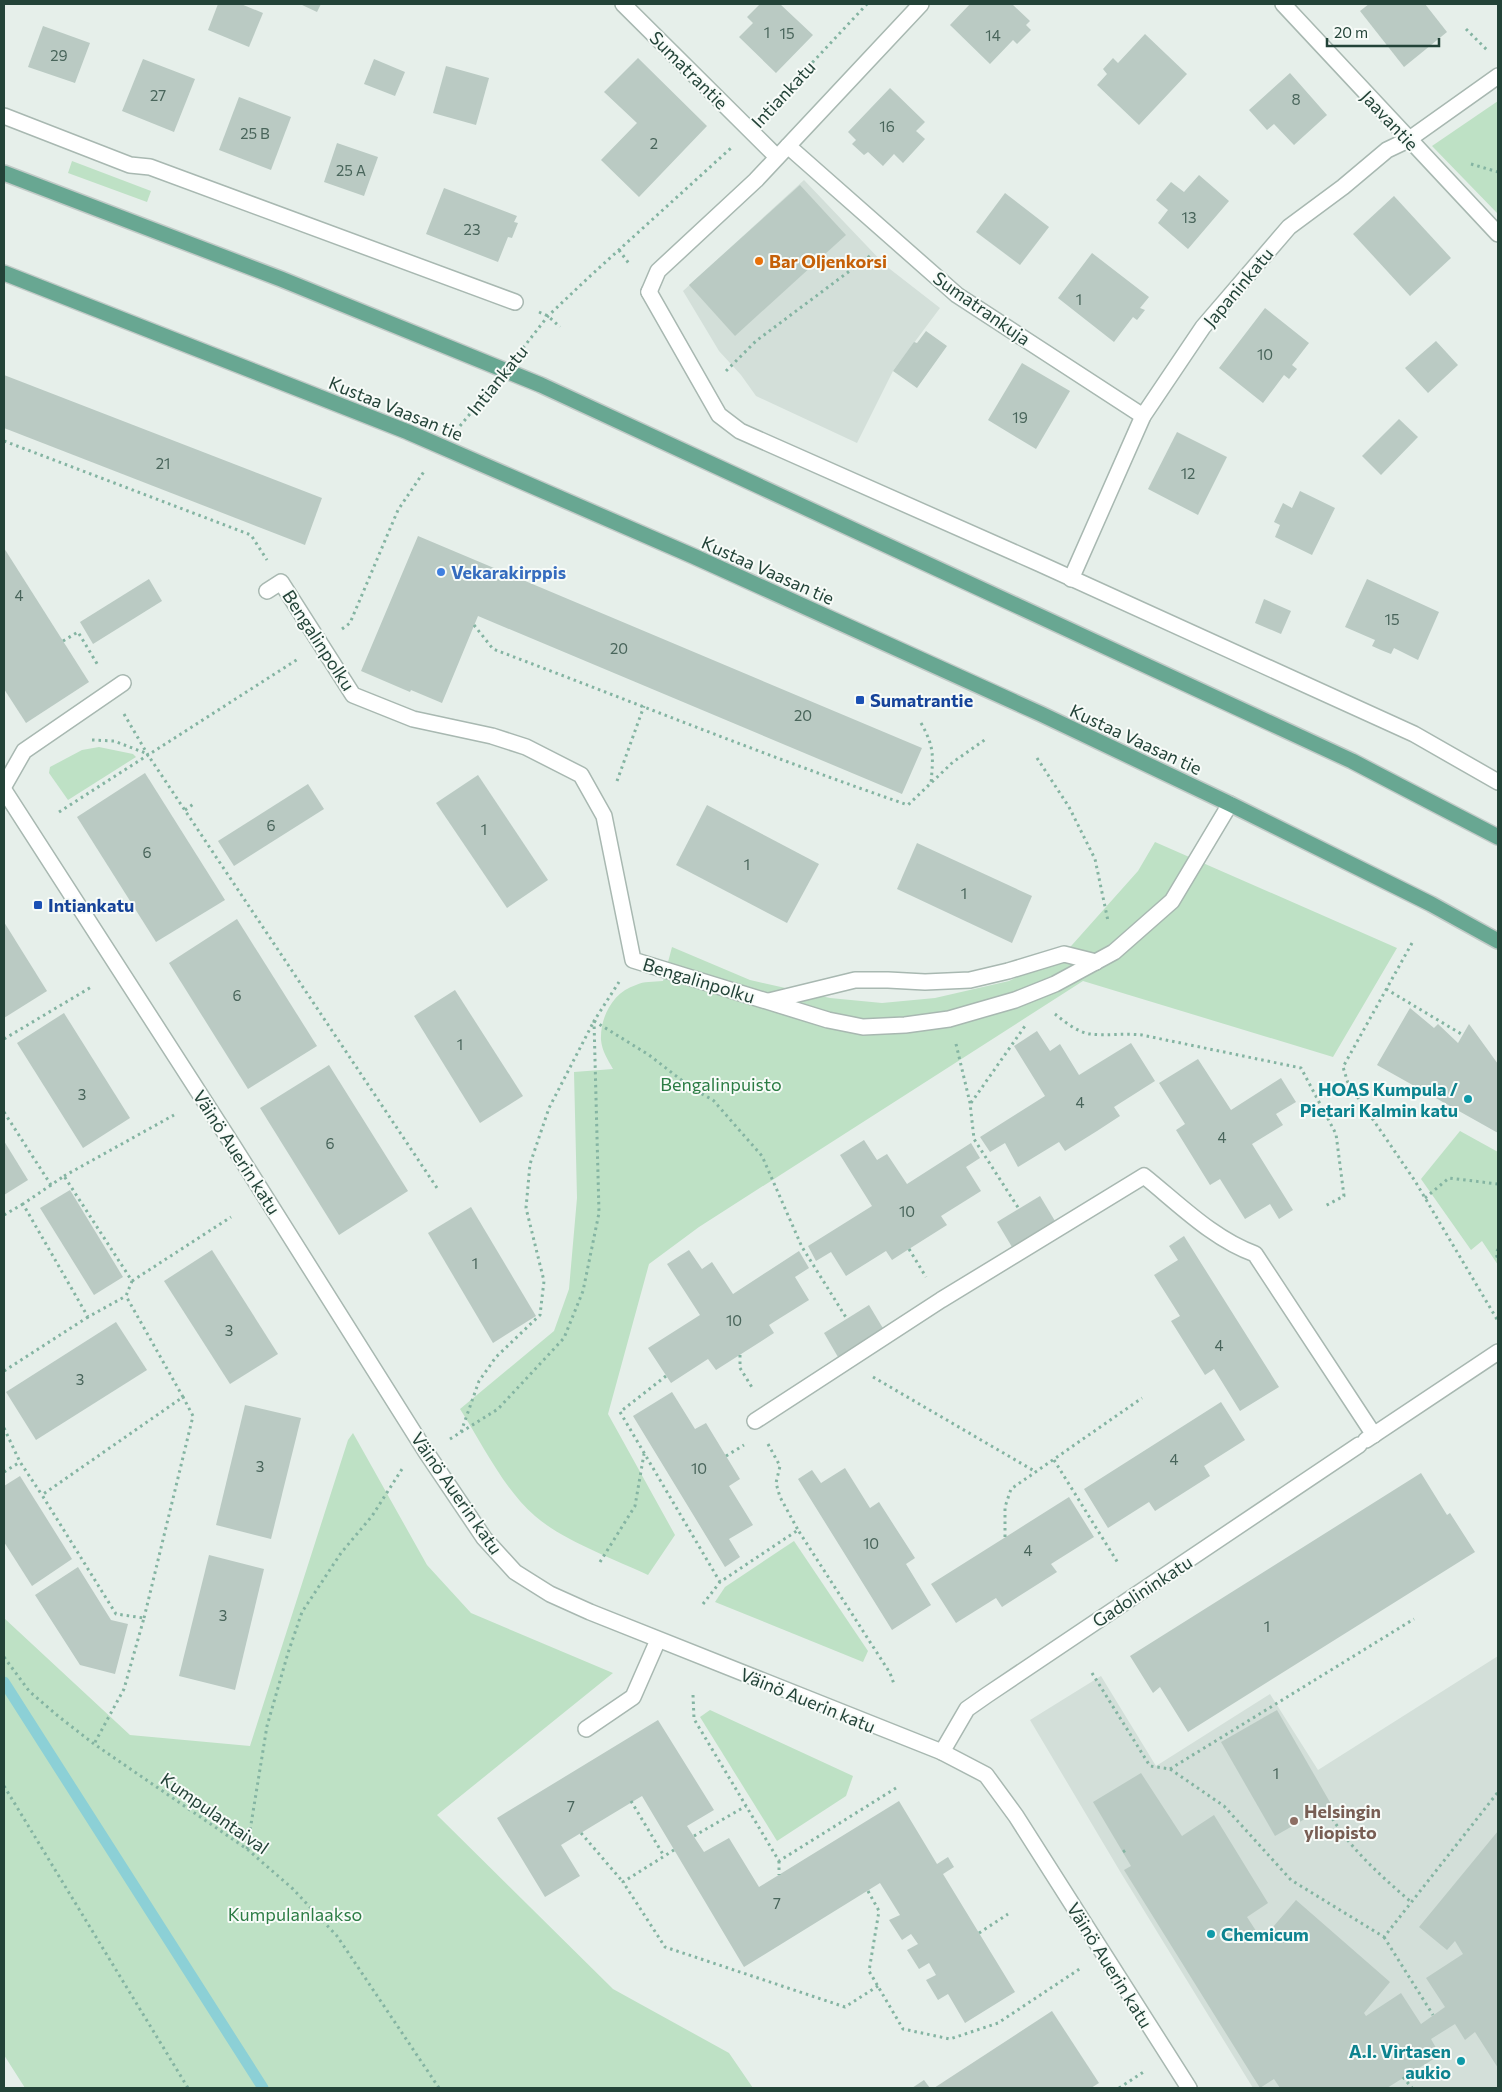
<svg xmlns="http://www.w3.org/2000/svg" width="1502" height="2092" viewBox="0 0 1502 2092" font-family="Commissioner,sans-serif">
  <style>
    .built { fill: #d3dfd9 }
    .green { fill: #bee1c5 }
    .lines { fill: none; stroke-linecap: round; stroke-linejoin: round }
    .stream { stroke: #8cd0d6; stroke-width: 11 }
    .building { fill: #bacac3 }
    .service-casing { stroke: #a8b8b1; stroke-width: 18 }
    .minor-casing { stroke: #a8b8b1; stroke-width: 18 }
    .tertiary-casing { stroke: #a8b8b1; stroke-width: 18 }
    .primary-casing { stroke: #c1cac7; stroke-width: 18 }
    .path { stroke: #84b4a2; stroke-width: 3; stroke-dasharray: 2.5 4; stroke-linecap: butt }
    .service { stroke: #fff; stroke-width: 15 }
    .minor { stroke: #fff; stroke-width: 15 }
    .tertiary { stroke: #fff; stroke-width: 15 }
    .primary { stroke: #68a792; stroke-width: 15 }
    .food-dot { fill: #e8710a; stroke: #f7fbf8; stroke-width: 2 }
    .shop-dot { fill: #3f7fe0; stroke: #f7fbf8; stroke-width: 2 }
    .transit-dot { fill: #1a4fb4; stroke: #f7fbf8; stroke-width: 2 }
    .culture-dot { fill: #0f9aa8; stroke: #f7fbf8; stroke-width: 2 }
    .education-dot { fill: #8d6e63; stroke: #f7fbf8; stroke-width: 2 }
    .labels { text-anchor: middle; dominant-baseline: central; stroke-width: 4; stroke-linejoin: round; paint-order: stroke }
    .number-label { font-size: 15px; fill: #49655b }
    .street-label { font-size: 18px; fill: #234338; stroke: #f7fbf8 }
    .food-label { font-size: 18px; font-weight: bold; fill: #c56008; stroke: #f7fbf8; text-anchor: start }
    .shop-label { font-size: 18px; font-weight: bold; fill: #366cbe; stroke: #f7fbf8; text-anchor: start }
    .transit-label { font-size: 18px; font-weight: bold; fill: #164399; stroke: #f7fbf8; text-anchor: start }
    .park-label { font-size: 18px; fill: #2b7c44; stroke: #f7fbf8 }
    .culture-label { font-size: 18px; font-weight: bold; fill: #0d838f; stroke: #f7fbf8; text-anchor: end }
    .education-label { font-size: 18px; font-weight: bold; fill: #785e54; stroke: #f7fbf8; text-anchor: start }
  </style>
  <rect width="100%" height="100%" fill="#e6efea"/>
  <g class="built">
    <polygon points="804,180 886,266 940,308 893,371 857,443 756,396 741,375 719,351 683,291"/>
    <polygon points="1498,1656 1498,2088 1253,2088 1121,1873 1030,1720 1101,1676 1156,1766 1270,1694 1318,1770"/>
  </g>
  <g class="green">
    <polygon points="1498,101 1498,214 1432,146"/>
    <polygon points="72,161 151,191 147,202 68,173"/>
    <polygon points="99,747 133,754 136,757 68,800 49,773 50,767 82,750"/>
    <path d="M1155,842L1397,948L1333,1057L1083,981L699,1227L649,1264L608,1414L675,1535L648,1575C614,1559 562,1540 535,1516C503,1488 483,1445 460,1409L554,1331L569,1289L577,1198L574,1072L613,1069C608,1060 602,1051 601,1040C600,1017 613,992 636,985C644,981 653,982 663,981L672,947L750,980L830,998L882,1003L935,998L1009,981L1064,954L1138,871Z"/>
    <polygon points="1460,1131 1498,1152 1498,1265 1482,1241 1471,1250 1421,1179"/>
    <polygon points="353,1433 427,1565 471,1613 613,1673 437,1815 613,1989 729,2053 753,2088 25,2088 4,2055 4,1618 130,1735 250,1746 348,1440"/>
    <polygon points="794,1541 868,1651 863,1662 715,1602 725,1587"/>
    <polygon points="710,1710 853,1776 846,1796 777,1841 700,1717"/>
  </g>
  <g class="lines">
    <polyline class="stream" points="4,1682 263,2088"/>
  </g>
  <g class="building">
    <polygon points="218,4 241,4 263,13 249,47 208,30"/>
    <polygon points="300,4 321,4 317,12"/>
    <polygon points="760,4 780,4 813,35 776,73 739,37 753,23 747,17"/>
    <polygon points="970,4 1012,4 1030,21 1026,25 1031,30 1017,44 1013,40 990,64 950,25"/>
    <polygon points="1369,4 1425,4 1447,32 1404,67 1360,11"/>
    <polygon points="43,26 90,43 75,83 28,67"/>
    <polygon points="1145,34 1187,74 1139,125 1097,85 1107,74 1103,69 1113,58 1118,63"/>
    <polygon points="638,58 707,126 639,197 601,160 637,123 604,92"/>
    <polygon points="143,59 195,79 174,132 122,111"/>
    <polygon points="374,59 405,72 395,96 364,84"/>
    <polygon points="446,66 489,78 476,125 433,113"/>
    <polygon points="1290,73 1327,115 1294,145 1274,124 1267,130 1249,110"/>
    <polygon points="890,88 925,122 916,131 925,139 903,163 894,154 883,166 868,152 864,155 852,144 856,140 848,132"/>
    <polygon points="239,97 291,117 271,170 219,150"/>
    <polygon points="337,143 378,157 364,196 324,182"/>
    <polygon points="1199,175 1229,201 1188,249 1158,223 1168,210 1156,200 1171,182 1184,192"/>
    <polygon points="800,185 846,235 735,336 689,285"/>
    <polygon points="444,188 517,216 514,222 518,223 512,238 508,237 498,262 426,234"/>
    <polygon points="1005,193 1049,227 1020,265 976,232"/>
    <polygon points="1394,196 1451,258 1410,296 1353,234"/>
    <polygon points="1092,253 1149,297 1140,308 1145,310 1137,320 1133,317 1114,342 1058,298"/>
    <polygon points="1265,308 1309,343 1292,365 1297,369 1289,379 1284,375 1263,403 1219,368"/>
    <polygon points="926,331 947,346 917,388 893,371 914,342 917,343"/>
    <polygon points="1436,341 1458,365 1428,393 1405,368"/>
    <polygon points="1022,363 1070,391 1036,449 988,420"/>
    <polygon points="4,375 322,498 305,545 4,428"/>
    <polygon points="1399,419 1418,437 1381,475 1362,456"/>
    <polygon points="1177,432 1227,457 1198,515 1148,489"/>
    <polygon points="1300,491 1335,508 1312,555 1275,537 1280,525 1274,522 1283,503 1292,508"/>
    <polygon points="418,536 922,748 902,794 478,616 442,703 411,690 410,692 361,671"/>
    <polygon points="4,548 89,682 26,723 4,689"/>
    <polygon points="149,579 162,601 93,644 80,622"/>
    <polygon points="1367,579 1439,612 1418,660 1394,648 1391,654 1381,650 1372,646 1375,640 1345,627"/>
    <polygon points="1264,599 1291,611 1281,634 1255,623"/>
    <polygon points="145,773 225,900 156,942 77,817"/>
    <polygon points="478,775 548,880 507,908 436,803"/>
    <polygon points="308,784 324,809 234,866 218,841"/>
    <polygon points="707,805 819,864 787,923 676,865"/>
    <polygon points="917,843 1032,896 1012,943 897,889"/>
    <polygon points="237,919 317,1046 248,1089 169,963"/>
    <polygon points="4,922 47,991 4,1018"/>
    <polygon points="455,990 523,1096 480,1123 414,1016"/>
    <polygon points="1410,1008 1434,1028 1438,1024 1458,1043 1469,1024 1498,1064 1498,1133 1377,1065"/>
    <polygon points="64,1013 130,1118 83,1148 17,1043"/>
    <polygon points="1037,1031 1050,1051 1060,1044 1079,1075 1131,1043 1155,1081 1114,1107 1120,1116 1097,1131 1065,1151 1059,1142 1018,1167 1005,1143 990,1152 980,1137 1045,1096 1014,1046"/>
    <polygon points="1198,1059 1231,1110 1281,1078 1296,1102 1276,1114 1283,1125 1252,1144 1293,1210 1279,1219 1270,1204 1245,1219 1220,1179 1210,1185 1176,1130 1185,1124 1159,1083"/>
    <polygon points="329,1065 408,1191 339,1235 260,1108"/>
    <polygon points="864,1140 877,1160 887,1154 907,1184 971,1143 980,1158 966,1167 981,1191 941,1216 947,1225 909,1249 892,1260 886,1251 846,1276 831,1252 816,1261 808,1246 872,1206 840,1155"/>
    <polygon points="4,1141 28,1180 4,1195"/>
    <polygon points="70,1190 123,1277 94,1295 40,1208"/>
    <polygon points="1040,1196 1055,1221 1012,1247 997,1222"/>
    <polygon points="471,1207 536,1316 493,1343 428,1233"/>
    <polygon points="1184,1236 1279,1387 1240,1411 1214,1369 1205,1375 1171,1321 1180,1316 1154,1275 1178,1260 1169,1246"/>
    <polygon points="212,1250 278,1354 230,1384 164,1281"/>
    <polygon points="689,1250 702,1269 712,1262 733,1294 799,1251 809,1268 795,1277 809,1300 769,1325 774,1333 716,1370 708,1359 671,1383 648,1348 700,1315 667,1264"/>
    <polygon points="869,1305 884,1330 838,1357 824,1333"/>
    <polygon points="116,1322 147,1370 36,1440 6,1392"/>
    <polygon points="672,1392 695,1429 706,1423 740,1479 729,1486 753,1525 729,1539 740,1557 725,1567 633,1416"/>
    <polygon points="1221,1402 1245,1440 1204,1466 1210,1476 1155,1511 1149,1502 1108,1528 1084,1489"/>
    <polygon points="245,1405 301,1418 271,1539 216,1525"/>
    <polygon points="845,1468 870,1508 879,1502 895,1527 915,1558 906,1564 931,1605 892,1630 798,1479 812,1470 821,1483"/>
    <polygon points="1421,1473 1447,1515 1450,1513 1475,1552 1188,1732 1160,1687 1153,1693 1130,1656"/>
    <polygon points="20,1476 72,1559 32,1586 4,1542 4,1486"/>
    <polygon points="1069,1497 1094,1537 1051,1564 1057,1572 1002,1607 996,1598 956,1623 931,1584"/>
    <polygon points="209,1555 264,1569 235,1690 179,1676"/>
    <polygon points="78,1567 111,1620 128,1624 115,1674 80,1665 35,1595"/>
    <polygon points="1277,1710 1331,1804 1275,1836 1221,1742"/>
    <polygon points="658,1720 714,1810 687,1826 704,1852 729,1838 759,1887 899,1801 937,1864 948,1857 954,1867 943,1874 1015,1992 965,2023 948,1994 938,2000 926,1980 936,1975 929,1963 919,1969 907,1950 918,1944 911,1934 902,1940 889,1920 900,1915 880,1883 744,1967 642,1796 561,1845 580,1876 545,1897 497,1818"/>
    <polygon points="1141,1773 1182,1836 1214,1815 1268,1903 1247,1917 1262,1940 1296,1900 1390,1982 1364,2013 1366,2016 1401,1993 1421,2024 1445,2007 1426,1978 1463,1954 1455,1941 1447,1950 1419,1927 1498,1831 1498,2068 1475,2032 1465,2040 1455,2024 1431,2039 1440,2055 1387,2088 1280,2088 1274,2079 1260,2088 1124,1870 1131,1866 1093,1802"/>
    <polygon points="1052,2011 1099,2083 1091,2088 934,2088"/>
    <polygon points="924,2080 930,2088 912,2088"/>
  </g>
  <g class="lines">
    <defs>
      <g id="service">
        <polyline points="267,591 281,582 353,695 413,719 492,736 526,747 581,775 604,816 633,960 828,1020 863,1027 905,1025 949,1019 1015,1000 1055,984 1114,952 1172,901 1230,804"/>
        <polyline points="4,786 24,751 123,683"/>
        <polyline points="769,1001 855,980 888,980 925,982 970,980 1008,971 1064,954 1096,962"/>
        <path d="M755,1421L941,1300L1144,1176C1179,1204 1213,1239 1255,1254L1374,1435"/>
        <polyline points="1366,1440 1498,1352"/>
        <polyline points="586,1729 633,1697 658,1640"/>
      </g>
      <g id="minor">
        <polyline points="623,4 777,157"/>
        <polyline points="1283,4 1498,234"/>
        <polyline points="4,116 130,165 150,167 515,302"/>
        <polyline points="788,146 957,295 1143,416"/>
        <polyline points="649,292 719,415 740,431 1038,563 1414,734 1498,782"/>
        <polyline points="1071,579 1143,416 1203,327 1289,227 1343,187 1387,150 1408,140 1498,76"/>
        <polyline points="4,790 232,1144 426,1452 484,1538 515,1572 550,1594 590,1612 942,1752 986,1775 1016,1816 1189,2088"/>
        <polyline points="942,1752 967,1709 987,1695 1359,1445"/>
      </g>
      <polyline id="tertiary" points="649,292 658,271 756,180 921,4"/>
      <g id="primary">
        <polyline points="4,173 281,279 541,385 1352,761 1498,837"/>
        <polyline points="4,273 408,432 693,556 1041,714 1230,804 1431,904 1498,941"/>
      </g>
    </defs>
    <use href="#service" class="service-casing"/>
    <use href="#minor" class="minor-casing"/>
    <use href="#tertiary" class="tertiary-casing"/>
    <use href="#primary" class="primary-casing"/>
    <g class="path">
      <polyline points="1466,29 1487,50"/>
      <polyline points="768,110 867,4"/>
      <polyline points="1471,164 1498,172"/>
      <polyline points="619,250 630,265"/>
      <polyline points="539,312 548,316 560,327"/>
      <polyline points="523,348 548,316 588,278 731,148"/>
      <polyline points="726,371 756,341 871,255"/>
      <polyline points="460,426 488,392"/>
      <polyline points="4,441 251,535 267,560"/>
      <path d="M474,625L493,649C631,701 768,757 908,805L953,762L986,739"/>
      <polyline points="342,629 350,623 398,510 425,470"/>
      <polyline points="63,641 78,632 99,667"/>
      <polyline points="124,714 148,755 439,1191"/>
      <path d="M921,723C935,748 933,756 931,784"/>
      <polyline points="92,740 114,741 148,754"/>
      <polyline points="1037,758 1069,807 1095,859 1108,921"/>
      <polyline points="617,781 644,706"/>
      <polyline points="185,810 195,803"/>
      <polyline points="59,812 298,659"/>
      <polyline points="1412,943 1343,1067 1348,1083 1415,1181 1498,1321"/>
      <polyline points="1386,989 1463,1035"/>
      <path d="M1055,1014C1065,1022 1077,1032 1090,1034C1105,1036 1125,1033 1142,1035L1301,1068L1336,1134L1344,1196L1325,1206"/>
      <polyline points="4,1039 93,986"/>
      <polyline points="956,1044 970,1103 974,1139 1019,1209"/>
      <polyline points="971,1103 1025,1026"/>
      <polyline points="4,1112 51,1185 64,1176 132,1281 126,1296 183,1397 42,1495 116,1614 144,1618 124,1689 94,1744"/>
      <polyline points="64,1176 174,1115"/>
      <polyline points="51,1185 23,1204 88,1317 126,1296"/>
      <polyline points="1425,1198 1449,1178 1498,1184"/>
      <polyline points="4,1215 23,1204"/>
      <polyline points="909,1249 926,1277"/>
      <polyline points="1498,1249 1496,1254 1498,1259"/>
      <polyline points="132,1281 231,1217"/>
      <polyline points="740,1355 740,1368 753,1389"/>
      <polyline points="4,1371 88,1317"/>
      <polyline points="666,1376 620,1412 720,1582"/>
      <polyline points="873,1377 1036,1472"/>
      <polyline points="4,1428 20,1462 42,1495"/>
      <polyline points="461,1432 479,1381 496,1357 540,1315 544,1281 526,1208 530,1164 549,1108 594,1021 649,1055 693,1089 713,1100 762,1156 802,1247 847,1319"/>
      <polyline points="450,1439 498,1409 564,1338 583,1291 599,1213 594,1021 619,982"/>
      <polyline points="768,1444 780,1466 776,1483 780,1497 798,1530"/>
      <polyline points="726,1456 744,1445"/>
      <polyline points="1054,1460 1118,1563"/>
      <polyline points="4,1472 20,1462"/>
      <polyline points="1005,1537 1005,1507 1011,1489 1142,1398"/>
      <polyline points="600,1562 635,1506 644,1454"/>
      <polyline points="703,1604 720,1582 798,1530 890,1673 894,1684"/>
      <polyline points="144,1618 193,1416 183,1397"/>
      <polyline points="4,1657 29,1691 58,1716 94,1744 247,1849 293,1889 337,1936 439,2088"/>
      <polyline points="1092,1673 1150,1766 1170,1769 1224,1806 1291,1880 1384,1937 1498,1792"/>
      <polyline points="693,1695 694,1719 779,1861 896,1788"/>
      <polyline points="1170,1769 1414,1619"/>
      <polyline points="4,1786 188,2088"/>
      <polyline points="631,1801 664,1856"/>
      <path d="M1329,1813C1350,1849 1380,1875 1411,1902"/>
      <polyline points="581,1833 623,1882"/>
      <polyline points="694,1836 746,1806"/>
      <polyline points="247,1849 267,1726 288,1653 302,1612 341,1553 372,1516 404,1466"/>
      <polyline points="674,1850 623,1882 665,1947 845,2007 878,1986"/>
      <polyline points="1123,1852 1126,1850"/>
      <polyline points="779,1861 779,1875"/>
      <polyline points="868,1891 879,1911 869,1971 903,2029 950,2039 998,2023 1081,1968"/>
      <polyline points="979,1933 1008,1914"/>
      <polyline points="1384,1937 1433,2015"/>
      <polyline points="1403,2077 1412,2088"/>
      <polyline points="1119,2088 1145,2071"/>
    </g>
    <use href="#service" class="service"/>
    <use href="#minor" class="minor"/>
    <use href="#tertiary" class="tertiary"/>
    <use href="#primary" class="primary"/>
  </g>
  <circle class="food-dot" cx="759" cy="261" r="5"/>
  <circle class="shop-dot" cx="441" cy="572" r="5"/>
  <g class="transit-dot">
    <rect x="855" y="695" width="10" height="10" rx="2.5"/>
    <rect x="33" y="900" width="10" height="10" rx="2.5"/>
  </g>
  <g class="culture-dot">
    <circle cx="1468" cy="1099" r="5"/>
    <circle cx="1211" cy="1934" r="5"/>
    <circle cx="1461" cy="2061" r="5"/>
  </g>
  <circle class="education-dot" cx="1294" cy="1821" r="5"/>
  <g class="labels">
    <g class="number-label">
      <text x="767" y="32">1</text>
      <text x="787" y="33">15</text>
      <text x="993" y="35">14</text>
      <text x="59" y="55">29</text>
      <text x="158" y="95">27</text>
      <text x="1296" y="99">8</text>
      <text x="887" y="126">16</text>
      <text x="255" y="133">25 B</text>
      <text x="654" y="143">2</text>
      <text x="351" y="170">25 A</text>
      <text x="1189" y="217">13</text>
      <text x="472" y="229">23</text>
      <text x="1079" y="299">1</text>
      <text x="1265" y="354">10</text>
      <text x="1020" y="417">19</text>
      <text x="163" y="463">21</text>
      <text x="1188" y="473">12</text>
      <text x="19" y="595">4</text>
      <text x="1392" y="619">15</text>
      <text x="619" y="648">20</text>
      <text x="803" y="715">20</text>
      <text x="271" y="825">6</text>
      <text x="484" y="829">1</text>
      <text x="147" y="852">6</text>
      <text x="747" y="864">1</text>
      <text x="964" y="893">1</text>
      <text x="237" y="995">6</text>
      <text x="460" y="1044">1</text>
      <text x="82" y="1094">3</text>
      <text x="1080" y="1102">4</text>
      <text x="1222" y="1137">4</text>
      <text x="330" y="1143">6</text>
      <text x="907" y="1211">10</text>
      <text x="475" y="1263">1</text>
      <text x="734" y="1320">10</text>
      <text x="229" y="1330">3</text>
      <text x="1219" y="1345">4</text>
      <text x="80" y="1379">3</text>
      <text x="1174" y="1459">4</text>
      <text x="260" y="1466">3</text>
      <text x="699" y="1468">10</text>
      <text x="871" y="1543">10</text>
      <text x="1028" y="1550">4</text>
      <text x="223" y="1615">3</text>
      <text x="1267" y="1626">1</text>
      <text x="1276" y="1773">1</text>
      <text x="571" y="1806">7</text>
      <text x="777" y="1903">7</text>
    </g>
    <g class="street-label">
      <text transform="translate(689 70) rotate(45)">Sumatrantie</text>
      <text transform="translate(783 94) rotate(-47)">Intiankatu</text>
      <text transform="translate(1390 120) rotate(47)">Jaavantie</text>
      <text transform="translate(1238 287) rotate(-50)">Japaninkatu</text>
      <text transform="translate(982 308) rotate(35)">Sumatrankuja</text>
      <text transform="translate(497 380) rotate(-51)">Intiankatu</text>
      <text transform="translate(396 408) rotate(22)">Kustaa Vaasan tie</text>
      <text transform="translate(768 570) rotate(24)">Kustaa Vaasan tie</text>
      <text transform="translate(319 640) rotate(57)">Bengalinpolku</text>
      <text transform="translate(1136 739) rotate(25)">Kustaa Vaasan tie</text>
      <text transform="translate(699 980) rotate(17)">Bengalinpolku</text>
      <text transform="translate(237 1152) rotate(57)">Väinö Auerin katu</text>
      <text transform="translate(457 1493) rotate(55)">Väinö Auerin katu</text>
      <text transform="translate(1142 1591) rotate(-33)">Gadolininkatu</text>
      <text transform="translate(808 1700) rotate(22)">Väinö Auerin katu</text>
      <text transform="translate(215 1813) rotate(35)">Kumpulantaival</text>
      <text transform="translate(1110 1965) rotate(58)">Väinö Auerin katu</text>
    </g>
    <g class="food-label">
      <text x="769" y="261">Bar Oljenkorsi</text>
    </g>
    <g class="shop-label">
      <text x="451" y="572">Vekarakirppis</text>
    </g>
    <g class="transit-label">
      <text x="870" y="700">Sumatrantie</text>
      <text x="48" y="905">Intiankatu</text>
    </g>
    <g class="park-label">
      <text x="721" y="1084">Bengalinpuisto</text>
      <text x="295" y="1914">Kumpulanlaakso</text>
    </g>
    <g class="culture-label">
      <text x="1458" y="1089">HOAS Kumpula /<tspan x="1458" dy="21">Pietari Kalmin katu</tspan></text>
      <text x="1221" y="1934" text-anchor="start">Chemicum</text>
      <text x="1451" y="2051">A.I. Virtasen<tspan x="1451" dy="21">aukio</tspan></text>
    </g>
    <g class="education-label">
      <text x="1304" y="1811">Helsingin<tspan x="1304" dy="21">yliopisto</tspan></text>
    </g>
  </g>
  <rect width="1502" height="2092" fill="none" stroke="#234338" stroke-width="10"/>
  <path d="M1327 38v8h112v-8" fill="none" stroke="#234338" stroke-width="2.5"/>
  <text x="1334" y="38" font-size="15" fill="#234338" stroke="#f7fbf8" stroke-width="4" paint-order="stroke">20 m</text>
</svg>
